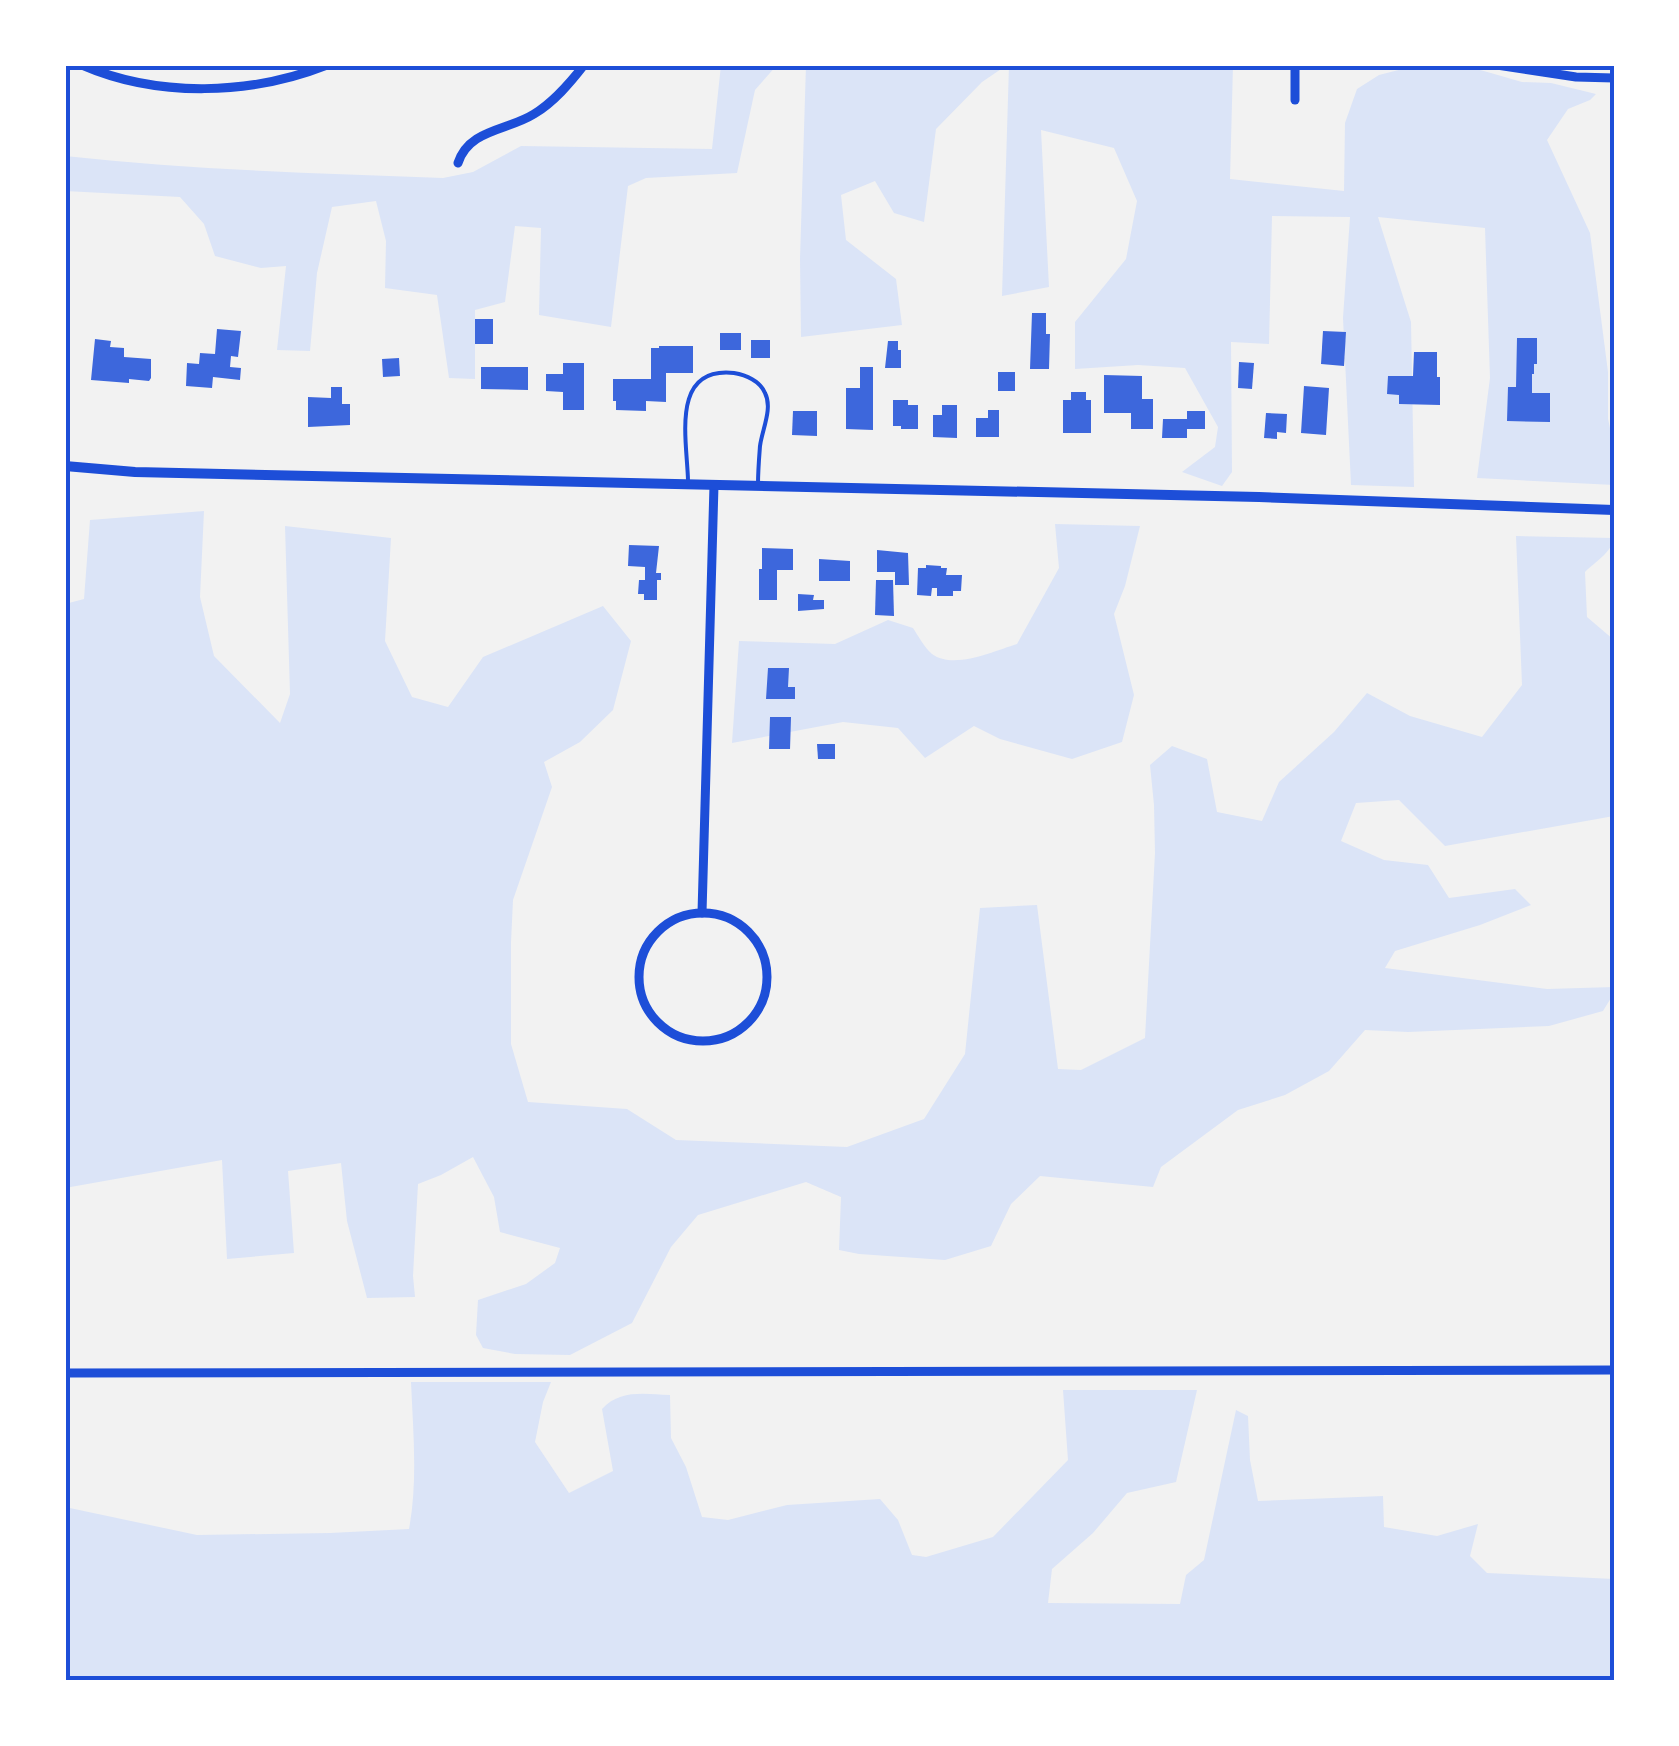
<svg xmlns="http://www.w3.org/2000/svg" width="1679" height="1746" viewBox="0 0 1679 1746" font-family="'Zilla Slab',serif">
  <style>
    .green { fill: #dbe4f7 }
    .building { fill: #3d67dc }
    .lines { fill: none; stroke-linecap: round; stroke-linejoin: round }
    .service { stroke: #1d4ed8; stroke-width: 4 }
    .minor { stroke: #1d4ed8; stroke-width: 9 }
    .tertiary { stroke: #1d4ed8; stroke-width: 10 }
    .neatline { fill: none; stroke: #1d4ed8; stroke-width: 4 }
  </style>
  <rect width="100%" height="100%" fill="#f2f2f2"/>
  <g class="green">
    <path d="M721,65H777L755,90L737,173L646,178L628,186L611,327L539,315L541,228L515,226L505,302L475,310V379L449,378L437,295L385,288L386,241L376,201L332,207L317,273L310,351L277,350L286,266L261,268L215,256L204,224L180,197L65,191V156C191,170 317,173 443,178L473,172L521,146L712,149Z"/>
    <polygon points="806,65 1007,65 982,82 936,129 924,222 894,213 875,181 841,195 846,240 896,279 902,325 801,337 800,259"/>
    <polygon points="1009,65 1233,65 1230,179 1344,191 1345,123 1357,89 1379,75 1418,65 1463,65 1522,82 1551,83 1596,94 1590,100 1568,109 1547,140 1590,233 1608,372 1608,419 1614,446 1614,485 1477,478 1490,378 1485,228 1378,217 1411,322 1414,487 1351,485 1343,318 1350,217 1272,216 1269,344 1231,342 1232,472 1222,486 1182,472 1215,447 1218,427 1185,368 1138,365 1075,369 1075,322 1126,259 1137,201 1114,148 1041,130 1049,287 1002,296"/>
    <path d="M204,511L200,597L214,656L280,723L290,694L285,526L391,538L385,641L412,697L448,707L483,657L603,606L631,641L613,710L580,742L544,762L552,787L513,900L511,942V1044L528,1102L627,1109L676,1140L847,1147L924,1119L965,1054L980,908L1037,905L1058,1069L1081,1070L1145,1038L1155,853L1154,805L1150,765L1172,746L1207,759L1217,812L1262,821L1279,782L1334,732L1367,693L1410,716L1482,737L1522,685L1516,536L1614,538C1612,552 1595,562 1585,572L1587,617L1614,640V816L1445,846L1399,800L1356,803L1341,841L1384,860L1428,865L1449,898L1515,889L1531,905L1480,925L1395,951L1385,968L1547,989L1614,987V993L1603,1011L1549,1026L1408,1032L1365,1030L1329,1071L1285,1095L1238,1110L1161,1167L1153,1187L1040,1176L1011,1204L991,1246L945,1260L859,1254L839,1250L841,1197L806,1182L698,1215L671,1247L632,1323L570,1355L515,1354L483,1348L476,1335L478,1300L526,1284L555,1263L560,1248L500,1232L494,1197L473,1157L441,1175L418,1184L413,1276L415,1297L367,1298L347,1221L341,1163L288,1171L294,1253L227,1259L222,1160L65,1188V604L84,599L90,520Z"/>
    <path d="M1055,524L1140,526L1125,586L1114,614L1134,695L1122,742L1072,759L1000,739L974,726L925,758L898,728L843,722L732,743L739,641L835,644L888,620L913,628C919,637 924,647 932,654C954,670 994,651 1017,644L1059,568Z"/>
    <path d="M411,1382H551L543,1402L535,1442L569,1493L613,1471L602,1409C620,1389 645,1394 670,1395L671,1438L686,1467L702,1517L728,1520L787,1505L880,1499L898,1520L912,1555L926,1557L993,1537L1068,1460L1063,1390H1197L1176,1482L1127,1493L1093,1533L1052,1569L1048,1603L1180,1604L1186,1575L1204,1560L1236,1410L1248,1416L1250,1460L1258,1501L1383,1496L1384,1527L1437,1536L1478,1524L1470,1556L1487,1573L1614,1579V1681H65V1507L197,1535L330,1533L409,1529C418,1481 413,1430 411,1382Z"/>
  </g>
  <g class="building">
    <polygon points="1032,313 1046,313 1046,334 1050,334 1049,369 1030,369"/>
    <rect x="475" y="319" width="18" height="25"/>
    <polygon points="217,329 241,331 238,357 231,356 230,367 241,368 240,380 213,377 212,388 186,386 187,363 199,364 200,353 215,354"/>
    <polygon points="1323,331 1346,332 1344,366 1321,364"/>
    <rect x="720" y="333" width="21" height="17"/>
    <polygon points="1517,338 1537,338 1537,364 1534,364 1534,374 1532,374 1532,393 1550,393 1550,422 1507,421 1508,387 1516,387"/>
    <polygon points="95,339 111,341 110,347 124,348 124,357 151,359 151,378 149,381 129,379 129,383 91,380"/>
    <rect x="751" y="340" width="19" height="18"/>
    <polygon points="888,341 898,341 898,350 901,350 901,368 885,368"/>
    <polygon points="659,346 693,346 693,373 666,373 666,402 646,401 646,411 616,410 616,401 613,401 613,379 651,379 651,348 659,348"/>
    <polygon points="1414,352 1437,352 1437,377 1440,377 1440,405 1399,404 1399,395 1387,394 1388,376 1413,376"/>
    <polygon points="399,358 400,376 383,377 382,359"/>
    <polygon points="1239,362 1254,363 1252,389 1238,388"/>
    <polygon points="563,363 584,363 584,410 563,410 563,392 546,391 546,374 563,374"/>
    <polygon points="481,367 528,367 528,390 481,389"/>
    <polygon points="860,367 873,367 873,430 846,429 846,388 860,388"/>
    <rect x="998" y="372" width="17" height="19"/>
    <polygon points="1104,375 1142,376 1142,399 1153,399 1153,429 1131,429 1131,413 1104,413"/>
    <polygon points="1304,386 1329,388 1326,435 1301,433"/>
    <polygon points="331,387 342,387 342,404 350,404 350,425 308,427 308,397 331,398"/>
    <polygon points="1071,392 1086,392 1086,400 1091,400 1091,433 1063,433 1063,400 1071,400"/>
    <polygon points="893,400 908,400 908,405 918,405 918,429 901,429 901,426 893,426"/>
    <polygon points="942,405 957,405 957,438 933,437 933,415 942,415"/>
    <polygon points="988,410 999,410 999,437 976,437 976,418 988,418"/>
    <polygon points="793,411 817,411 817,436 792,435"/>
    <polygon points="1187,411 1205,411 1205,429 1187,429 1187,438 1162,438 1163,419 1187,419"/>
    <polygon points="1266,413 1287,414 1286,433 1277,432 1277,439 1264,438"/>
    <polygon points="629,545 659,546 656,573 661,573 661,580 657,580 657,600 644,600 644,594 638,594 639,580 645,580 645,567 628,566"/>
    <polygon points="762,548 793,549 793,570 777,570 777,600 759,600 759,569 762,569"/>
    <polygon points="877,550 908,553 909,585 895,585 895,572 877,572"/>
    <polygon points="819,559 850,561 850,581 819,581"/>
    <polygon points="926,565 941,566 941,568 947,568 946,575 962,575 961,591 953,591 953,596 937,596 937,588 932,588 931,596 917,595 918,568 926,568"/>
    <polygon points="876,580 893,580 894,616 875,615"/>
    <polygon points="798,594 814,595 813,600 824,600 824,609 798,611"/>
    <polygon points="768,668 789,668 788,687 795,687 795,699 766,699"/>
    <polygon points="770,717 791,717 790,749 769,749"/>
    <polygon points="817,744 835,744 835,759 818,759"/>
  </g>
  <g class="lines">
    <path class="service" d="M688,480C687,440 670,366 734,373C746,375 760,381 765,393C773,408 762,430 760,446C759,459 758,471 758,484"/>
    <g class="minor">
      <path d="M82,65C158,98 251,95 327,65"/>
      <polyline points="1295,65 1295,100"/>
      <polyline points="1497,65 1576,77 1614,78"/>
      <path d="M458,163C469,129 507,131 534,114C554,102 570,83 584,65"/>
      <polyline points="702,913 714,485"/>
      <circle cx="703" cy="977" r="64"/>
      <polyline points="65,1373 1614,1370"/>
    </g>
    <polyline class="tertiary" points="65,466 135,472 1259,497 1614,510"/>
  </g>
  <rect width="1679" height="1746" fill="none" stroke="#ffffff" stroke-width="135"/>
  <rect x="68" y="68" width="1544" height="1610" class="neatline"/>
</svg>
